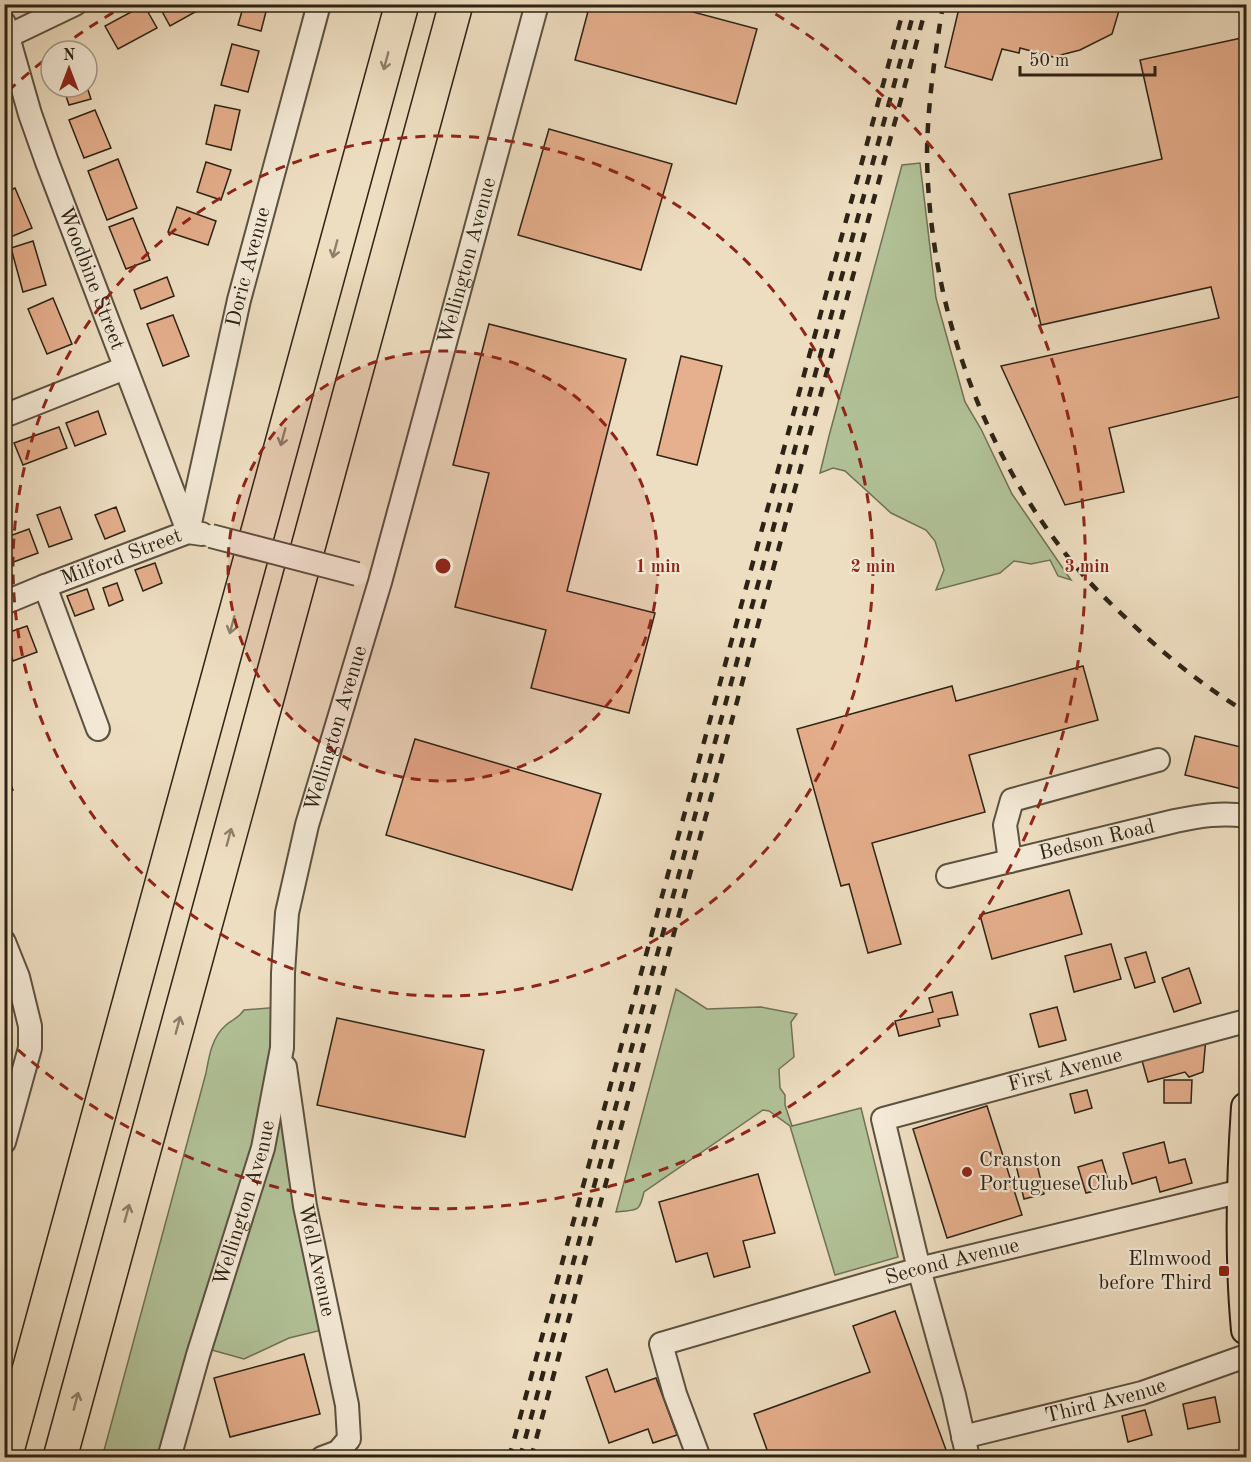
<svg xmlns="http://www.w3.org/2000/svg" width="1251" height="1462" viewBox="0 0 1251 1462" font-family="'Old Standard TT',serif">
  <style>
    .green { fill: #b2c298; stroke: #6f7256; stroke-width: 1.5 }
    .building { fill: #e6af8d; stroke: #2c2315; stroke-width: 1.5 }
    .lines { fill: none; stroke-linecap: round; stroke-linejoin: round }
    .minor-casing { stroke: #5c5240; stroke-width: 26 }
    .major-casing { stroke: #2c2315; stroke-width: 32 }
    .highway-casing { stroke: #2c2315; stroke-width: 36 }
    .minor { stroke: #f4ead7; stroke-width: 22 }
    .major { stroke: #eedec1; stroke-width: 28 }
    .highway { stroke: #eedec1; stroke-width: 33 }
    .rail { stroke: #2c2315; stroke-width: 4.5; stroke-dasharray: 10 10; stroke-linecap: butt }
    .minor-bridge-casing { stroke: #5c5240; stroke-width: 26; stroke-linecap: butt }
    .minor-bridge { stroke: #f4ead7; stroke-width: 22 }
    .oneway { stroke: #8d806b }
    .ring { fill: none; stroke: #8f2418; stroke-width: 3; stroke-dasharray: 10 8 }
    .poi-dot { fill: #8f2418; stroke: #f4ead7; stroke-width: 2 }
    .labels { text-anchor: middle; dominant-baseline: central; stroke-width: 4.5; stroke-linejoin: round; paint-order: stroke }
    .street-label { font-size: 21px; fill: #2c2315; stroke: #f4ead7 }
    .poi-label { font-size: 21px; fill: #2c2315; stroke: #f4ead7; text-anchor: start }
    .centre { fill: #8f2418; stroke: #f4ead7; stroke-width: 3 }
    .ring-label { font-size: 18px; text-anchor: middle; font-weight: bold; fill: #8f2418; stroke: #f4ead7; stroke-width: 4.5; stroke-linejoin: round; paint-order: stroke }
  </style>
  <rect width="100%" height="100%" fill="#eedec1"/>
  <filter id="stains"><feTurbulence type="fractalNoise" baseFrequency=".00333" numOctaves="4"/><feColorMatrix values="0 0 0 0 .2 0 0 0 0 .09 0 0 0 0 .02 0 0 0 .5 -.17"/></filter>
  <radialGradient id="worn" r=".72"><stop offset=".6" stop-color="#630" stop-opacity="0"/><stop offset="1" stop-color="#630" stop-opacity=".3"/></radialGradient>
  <g class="green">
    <polygon points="920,163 936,298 965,402 981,429 1012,494 1071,580 1058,576 1050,560 1031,564 1014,561 1000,573 936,590 944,570 935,541 926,530 891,513 845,471 833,468 820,473 829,436 902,165"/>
    <path d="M676,989L707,1009L761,1007L797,1014L791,1022L794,1057L779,1069L780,1088L785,1095V1105L792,1126L861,1108L898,1257L835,1275L790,1126L769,1111L763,1110L644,1192C639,1214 637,1209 616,1212Z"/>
    <path d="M280,1007L322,1330L289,1338L244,1359L201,1347L169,1457L102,1458L206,1073C209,1056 212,1037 226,1025C233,1019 239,1018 244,1010Z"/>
  </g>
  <g class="building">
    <polygon points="158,4 205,4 206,6 170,26"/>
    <polygon points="244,4 268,4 261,31 238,25"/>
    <polygon points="590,4 695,4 693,12 757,29 736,104 575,60"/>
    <polygon points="960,4 1121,4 1112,34 1080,50 1053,57 1020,48 1019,53 1002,49 992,80 945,67"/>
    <polygon points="144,5 157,28 118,49 105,26"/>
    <polygon points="1246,37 1246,313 1244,314 1246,327 1246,395 1109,428 1124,492 1065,505 1001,366 1219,318 1211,287 1041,325 1009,194 1162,159 1140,60"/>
    <polygon points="232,44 259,51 248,92 221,85"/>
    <polygon points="63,87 87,87 91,99 69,105"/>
    <polygon points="215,105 240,110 231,150 206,144"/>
    <polygon points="95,110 111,148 84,158 69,120"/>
    <polygon points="549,129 672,164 641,270 518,235"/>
    <polygon points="118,159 137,208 107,220 88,171"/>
    <polygon points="206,162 231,170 221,200 197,192"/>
    <polygon points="15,188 32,228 6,239 4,193"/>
    <polygon points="177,207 216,221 208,245 168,232"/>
    <polygon points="133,218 150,260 126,269 109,227"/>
    <polygon points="33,241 46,285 23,292 11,248"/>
    <polygon points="167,277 174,296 141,309 134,290"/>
    <polygon points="53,298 72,344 47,354 28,309"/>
    <polygon points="173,315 189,356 163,366 147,324"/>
    <polygon points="489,324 626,359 567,591 655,613 629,713 531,688 546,630 455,607 489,473 453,465"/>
    <polygon points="681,356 722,366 697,465 657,455"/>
    <polygon points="98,411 106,434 75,446 66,423"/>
    <polygon points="59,427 67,448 23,465 14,443"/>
    <polygon points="60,507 72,539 49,547 37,515"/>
    <polygon points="116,507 125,531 105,539 95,515"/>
    <polygon points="29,529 38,553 8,564 4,554 4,538"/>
    <polygon points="155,563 162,583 143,591 135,570"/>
    <polygon points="117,583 123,600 109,606 103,588"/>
    <polygon points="87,589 94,609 75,616 67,596"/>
    <polygon points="27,626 37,652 13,661 4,634"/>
    <polygon points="1083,666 1098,720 969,755 985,812 872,843 901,944 868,953 849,884 841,886 797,729 952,686 956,701"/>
    <polygon points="1195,736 1245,748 1242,759 1246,760 1246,790 1185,775"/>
    <polygon points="415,739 601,794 572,890 386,835"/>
    <polygon points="4,768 13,790 4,793"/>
    <polygon points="1069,890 1082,934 992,959 980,915"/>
    <polygon points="1111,944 1121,979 1074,992 1065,956"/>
    <polygon points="1146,952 1155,982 1135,988 1125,958"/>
    <polygon points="1189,968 1201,1003 1174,1012 1162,978"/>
    <polygon points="952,992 958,1015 938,1019 940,1026 899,1036 895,1021 933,1012 929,998"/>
    <polygon points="1057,1007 1066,1040 1039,1047 1030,1014"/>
    <polygon points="337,1018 484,1050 465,1137 317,1105"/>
    <polygon points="1206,1037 1203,1072 1189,1077 1185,1072 1148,1082 1141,1057"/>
    <polygon points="1164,1080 1192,1080 1191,1103 1164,1103"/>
    <polygon points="1087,1090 1092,1108 1075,1113 1070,1094"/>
    <polygon points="987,1106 1022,1215 947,1238 913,1129"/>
    <polygon points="1164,1142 1169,1163 1185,1159 1192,1183 1160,1192 1156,1177 1132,1184 1123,1153"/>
    <polygon points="1036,1160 1044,1194 1024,1199 1016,1165"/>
    <polygon points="1102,1160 1110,1187 1086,1193 1078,1167"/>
    <polygon points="758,1174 775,1233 743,1241 750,1267 714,1277 707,1253 676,1262 659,1202"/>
    <polygon points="895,1311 949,1458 770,1458 754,1414 870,1372 853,1326"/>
    <polygon points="304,1354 320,1414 230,1437 214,1378"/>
    <polygon points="607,1369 615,1392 656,1378 677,1435 653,1443 648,1429 609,1443 586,1377"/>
    <polygon points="1215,1397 1220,1422 1188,1429 1183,1404"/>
    <polygon points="1145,1410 1152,1435 1128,1442 1122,1416"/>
    <polygon points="636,1451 639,1458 618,1457"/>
  </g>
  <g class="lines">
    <defs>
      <g id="minor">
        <path id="s1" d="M4,23L30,114L47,162L188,531"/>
        <polyline points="4,38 75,4"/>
        <polyline points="4,416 125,368"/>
        <path id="s2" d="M188,532L239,300L319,4"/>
        <polyline points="45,586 98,729"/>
        <path id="s3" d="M4,603L45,586L188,532L202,534"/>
        <polyline points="1010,861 1005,825 1012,800 1158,760"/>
        <path id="s4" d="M948,876L1175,821C1199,816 1222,812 1246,816"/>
        <polyline points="4,942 18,977 30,1026 30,1048 4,1142"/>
        <path id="s5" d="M285,1067L305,1206L347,1405L349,1439L338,1452L322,1458"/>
        <path id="s6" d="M963,1437L1142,1393L1246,1356"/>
        <path id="s7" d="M169,1458L198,1355L263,1148L282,1048L283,973L287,913L307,825L380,582L537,4"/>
        <path id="s8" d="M699,1458L675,1394L661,1344L919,1269L1246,1190"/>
        <path id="s9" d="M968,1458L954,1395L919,1269L883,1119L1246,1021"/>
      </g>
      <path id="major" d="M1246,1107C1241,1181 1239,1255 1246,1330"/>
      <g id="highway">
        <polyline points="5,1458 402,4"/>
        <polyline points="60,1458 456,4"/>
      </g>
    </defs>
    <use href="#minor" class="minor-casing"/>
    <use href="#major" class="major-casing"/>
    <use href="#highway" class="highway-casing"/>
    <use href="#minor" class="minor"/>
    <use href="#major" class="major"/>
    <use href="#highway" class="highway"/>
    <g class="rail">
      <path d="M943,4C935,55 927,107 927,158C930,307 982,454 1077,568C1093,587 1111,604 1128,620C1165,655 1203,686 1246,712"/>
      <polyline points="509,1458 905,4"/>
      <polyline points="520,1458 916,4"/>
      <polyline points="531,1458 927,4"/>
    </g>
    <defs>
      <polyline id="minor-bridge" points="211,536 357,574"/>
    </defs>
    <use href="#minor-bridge" class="minor-bridge-casing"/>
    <use href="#minor-bridge" class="minor-bridge"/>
  </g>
  <defs><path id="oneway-shaft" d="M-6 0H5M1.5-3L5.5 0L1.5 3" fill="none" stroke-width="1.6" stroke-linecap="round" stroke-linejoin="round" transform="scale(1.5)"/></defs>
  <g class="oneway">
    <use href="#oneway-shaft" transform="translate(386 61) rotate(105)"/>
    <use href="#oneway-shaft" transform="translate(335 249) rotate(105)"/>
    <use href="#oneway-shaft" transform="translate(283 437) rotate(105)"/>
    <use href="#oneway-shaft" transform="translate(232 625) rotate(105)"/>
    <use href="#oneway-shaft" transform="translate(229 837) rotate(-75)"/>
    <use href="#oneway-shaft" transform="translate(178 1025) rotate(-75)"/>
    <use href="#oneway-shaft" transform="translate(127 1213) rotate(-75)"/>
    <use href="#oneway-shaft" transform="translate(76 1401) rotate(-75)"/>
  </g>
  <circle cx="443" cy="566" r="215" fill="#8f2418" fill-opacity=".12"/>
  <g class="ring">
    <circle cx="443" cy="566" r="215"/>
    <circle cx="443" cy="566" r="430"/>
    <path d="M8 91A644 644 0 0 1 51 55M60 48A644 644 0 0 1 126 5M760 5A644 644 0 1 1 8 1041"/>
  </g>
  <g class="poi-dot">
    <circle cx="967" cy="1172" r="6"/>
    <rect x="1218" y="1265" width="12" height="12" rx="3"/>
  </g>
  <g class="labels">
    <g class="street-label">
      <text stroke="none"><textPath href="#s7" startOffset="1238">Wellington Avenue</textPath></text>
      <text stroke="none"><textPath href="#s2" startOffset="272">Doric Avenue</textPath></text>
      <text stroke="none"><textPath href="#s1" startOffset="270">Woodbine Street</textPath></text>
      <text stroke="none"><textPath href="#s3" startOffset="126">Milford Street</textPath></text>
      <text stroke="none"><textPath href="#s7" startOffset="752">Wellington Avenue</textPath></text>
      <text stroke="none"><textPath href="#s4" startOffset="153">Bedson Road</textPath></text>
      <text stroke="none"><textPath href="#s9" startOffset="538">First Avenue</textPath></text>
      <text stroke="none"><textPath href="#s7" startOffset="266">Wellington Avenue</textPath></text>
      <text stroke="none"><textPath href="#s5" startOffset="196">Well Avenue</textPath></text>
      <text stroke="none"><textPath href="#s8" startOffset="423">Second Avenue</textPath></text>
      <text stroke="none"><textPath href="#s6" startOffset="147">Third Avenue</textPath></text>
    </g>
    <g class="poi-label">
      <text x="979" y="1160">Cranston<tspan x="979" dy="24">Portuguese Club</tspan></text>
      <text x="1212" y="1259" text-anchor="end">Elmwood<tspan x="1212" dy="24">before Third</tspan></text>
    </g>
  </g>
  <circle cx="443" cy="566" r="9" class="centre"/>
  <g class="ring-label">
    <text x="658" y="572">1 min</text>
    <text x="873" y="572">2 min</text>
    <text x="1087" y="572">3 min</text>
  </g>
  <rect width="1251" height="1462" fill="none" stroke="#eedec1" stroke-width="24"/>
  <rect x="6" y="6" width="1239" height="1450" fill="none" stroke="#2c2315" stroke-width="3"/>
  <rect x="12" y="12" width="1227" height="1438" fill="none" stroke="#2c2315" stroke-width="1.5"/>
  <g transform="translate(69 69)"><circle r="28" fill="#f4ead7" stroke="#a49a89" stroke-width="1.5"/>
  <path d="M0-4.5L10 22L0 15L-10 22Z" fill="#8f2418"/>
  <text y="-9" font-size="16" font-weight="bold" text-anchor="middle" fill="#2c2315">N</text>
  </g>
  <path d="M1020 66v9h135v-9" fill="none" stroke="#2c2315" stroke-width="3"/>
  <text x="1029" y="66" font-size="18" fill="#2c2315" stroke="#f4ead7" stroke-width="4.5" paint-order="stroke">50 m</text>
  <rect width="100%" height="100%" filter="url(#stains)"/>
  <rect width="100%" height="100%" fill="url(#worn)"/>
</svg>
